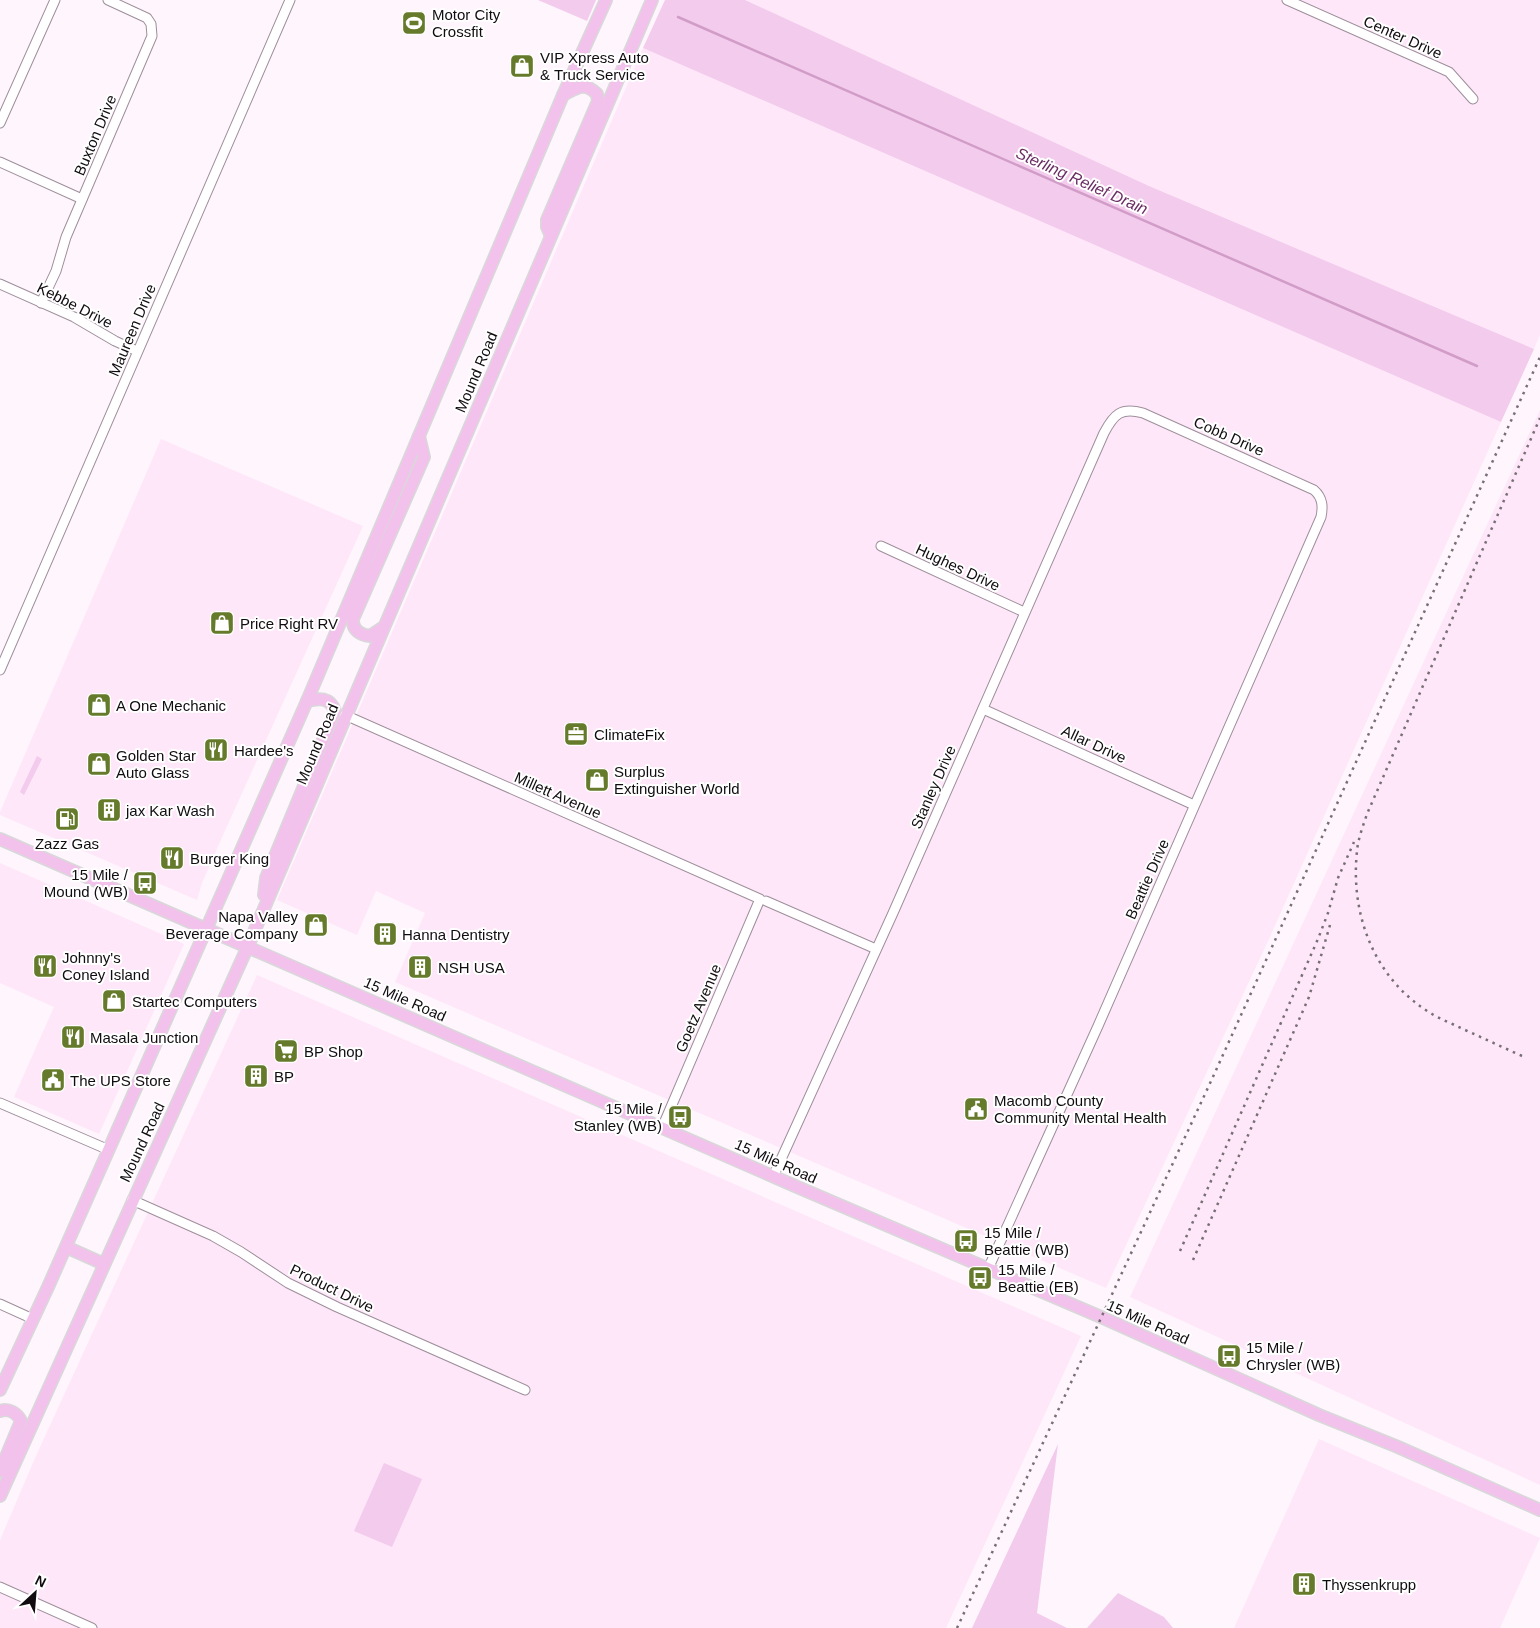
<svg xmlns="http://www.w3.org/2000/svg" width="1540" height="1628" viewBox="0 0 1540 1628" font-family="Helvetica,sans-serif">
  <style>
    .built { fill: #fee7f9 }
    .green { fill: #f3cbec }
    .lines { fill: none; stroke-linecap: round; stroke-linejoin: round }
    .stream { stroke: #d19dc8; stroke-width: 2.5 }
    .minor-casing { stroke: #9e8f9b; stroke-width: 11 }
    .major-casing { stroke: #d9d8d9; stroke-width: 14 }
    .minor { stroke: #fff; stroke-width: 9 }
    .major { stroke: #f3c2ec; stroke-width: 11 }
    .rail { stroke: #766f75; stroke-width: 2.5; stroke-dasharray: 2.5 5; stroke-linecap: butt }
    .labels { text-anchor: middle; dominant-baseline: central; stroke-width: 4; stroke-linejoin: round; paint-order: stroke }
    .poi-label { font-size: 15px; fill: #110c10; stroke: #fff; text-anchor: start }
    .street-label { font-size: 15px; fill: #110c10; stroke: #fff }
    .water-label { font-size: 16px; font-style: italic; fill: #6b2d64; stroke: #fff }
  </style>
  <rect width="100%" height="100%" fill="#fff5fd"/>
  <g class="built">
    <polygon points="745,0 1540,0 1540,335 1534,349 1149,186"/>
    <polygon points="643,48 1501,422 1269,939 1106,1288 395,982 425,913 376,891 357,935 277,900"/>
    <polygon points="1540,410 1540,1485 1130,1297"/>
    <polygon points="161,439 363,526 224,833 202,883 197,900 0,815 0,812"/>
    <polygon points="0,863 184,944 99,1134 14,1097 54,1007 0,983"/>
    <polygon points="257,975 1081,1336 946,1628 0,1628 0,1540 35,1458"/>
    <polygon points="1319,1439 1540,1538 1500,1628 1234,1628"/>
  </g>
  <g class="green">
    <polygon points="538,0 596,0 587,21"/>
    <polygon points="665,0 745,0 1149,186 1534,349 1501,422 643,48"/>
    <polygon points="37,756 42,759 24,795 20,792"/>
    <polygon points="1058,1444 1037,1613 1067,1628 972,1628"/>
    <polygon points="384,1463 422,1479 392,1547 354,1531"/>
    <polygon points="1118,1593 1164,1617 1173,1628 1087,1628"/>
  </g>
  <g class="lines">
    <polyline class="stream" points="678,17 1477,366"/>
    <defs>
      <g id="minor">
        <polyline points="1287,0 1449,72 1473,99"/>
        <polyline points="0,123 55,0"/>
        <polyline points="0,162 82,199"/>
        <polyline points="0,284 74,317 115,341 137,351"/>
        <polyline points="41,303 56,271 66,237 152,36 151,24 147,18 108,0"/>
        <polyline points="881,546 1024,612"/>
        <polyline points="0,670 290,0"/>
        <polyline points="983,709 1194,805"/>
        <polyline points="345,715 760,899 662,1128"/>
        <polyline points="766,901 876,949"/>
        <polyline points="0,1103 109,1150"/>
        <path d="M773,1177L893,913L1104,433C1114,414 1121,407 1143,413L1314,490C1323,498 1323,507 1321,517L1098,1026L988,1269"/>
        <polyline points="132,1200 213,1236 241,1252 288,1283 337,1307 525,1390"/>
        <polyline points="0,1304 33,1319"/>
        <polyline points="0,1587 92,1628"/>
      </g>
      <g id="major">
        <path d="M551,236L547,227V220L598,101L597,94C584,81 577,88 563,95"/>
        <path d="M382,628L370,636C360,635 352,630 353,619L424,457L419,436"/>
        <polyline points="0,839 795,1186 1101,1317 1319,1415 1398,1447 1540,1510"/>
        <path d="M264,895L266,878L335,711C330,697 319,698 307,701"/>
        <polyline points="66,1247 104,1264"/>
        <polyline points="0,1390 48,1287 307,701 563,95 606,0"/>
        <path d="M0,1411C9,1408 17,1413 21,1421L0,1471"/>
        <polyline points="0,1496 248,946 652,0"/>
      </g>
    </defs>
    <use href="#minor" class="minor-casing"/>
    <use href="#major" class="major-casing"/>
    <use href="#minor" class="minor"/>
    <use href="#major" class="major"/>
    <g class="rail">
      <path d="M1522,1056C1502,1047 1483,1038 1463,1029C1453,1024 1442,1020 1432,1014C1375,980 1350,916 1357,851C1358,839 1363,826 1367,814L1540,418"/>
      <polyline points="1180,1251 1318,939 1328,913 1338,878 1354,842"/>
      <polyline points="1193,1260 1309,997 1330,925"/>
      <polyline points="957,1628 1212,1079 1540,357"/>
    </g>
  </g>
  <defs>
    <symbol id="stadium-square" viewBox="-11 -11 22 22"><rect x="-9" y="-9" width="18" height="18" rx="4" fill="#657a2a" stroke="#fff"/><path d="M0-5a6.5 5 0 1 0 0 10a6.5 5 0 1 0 0-10ZM-3.5-1.8h7v3.6h-7Z" fill="#fff"/></symbol>
    <symbol id="shop-square" viewBox="-11 -11 22 22"><rect x="-9" y="-9" width="18" height="18" rx="4" fill="#657a2a" stroke="#fff"/><path d="M-5-2.5h2.3a2.7 3.5 0 0 1 5.4 0H5L5.5 6h-11ZM-1.5-2.5h3a1.5 2.3 0 0 0-3 0Z" fill="#fff"/></symbol>
    <symbol id="office-square" viewBox="-11 -11 22 22"><rect x="-9" y="-9" width="18" height="18" rx="4" fill="#657a2a" stroke="#fff"/><path d="M-6-3h4V-5.5h4V-3h4V5H-6ZM-1-4.5V-3h2v-1.5ZM-6 0V1H6V0Z" fill="#fff"/></symbol>
    <symbol id="restaurant-square" viewBox="-11 -11 22 22"><rect x="-9" y="-9" width="18" height="18" rx="4" fill="#657a2a" stroke="#fff"/><path d="M-5-6h1v4h1v-4h1v4h1v-4h1v5L-1.5 .5V6h-2V.5L-5-1ZM5-6V6H3V1.5H1.5Q1.5-4 5-6Z" fill="#fff"/></symbol>
    <symbol id="building-square" viewBox="-11 -11 22 22"><rect x="-9" y="-9" width="18" height="18" rx="4" fill="#657a2a" stroke="#fff"/><path d="M-4-6H4V6H1V3H-1V6H-4ZM-2.5-4.3h1.7v1.8h-1.7ZM.8-4.3h1.7v1.8H.8ZM-2.5-1h1.7V.8h-1.7ZM.8-1h1.7V.8H.8Z" fill="#fff"/></symbol>
    <symbol id="fuel-square" viewBox="-11 -11 22 22"><rect x="-9" y="-9" width="18" height="18" rx="4" fill="#657a2a" stroke="#fff"/><path d="M-5.5-6h7V0h2V4h1.3V-2.5L3-4.5l.8-.8L6-3V5H2.5V1h-1V6h-7ZM-4.2-4.7v3.2H.2V-4.7Z" fill="#fff"/></symbol>
    <symbol id="bus-square" viewBox="-11 -11 22 22"><rect x="-9" y="-9" width="18" height="18" rx="4" fill="#657a2a" stroke="#fff"/><path d="M-5-6H5V4H4V6H2V4H-2V6H-4V4H-5ZM-3.5-4V0h7V-4ZM-3.5 1.2v1.5H-2V1.2ZM2 1.2v1.5H3.5V1.2Z" fill="#fff"/></symbol>
    <symbol id="supermarket-square" viewBox="-11 -11 22 22"><rect x="-9" y="-9" width="18" height="18" rx="4" fill="#657a2a" stroke="#fff"/><path d="M-6-5.5h2.5l.6 2H6L4.5 2H-2.5L-4.4-4H-6ZM-1.5 3.2a1.3 1.3 0 1 0 .1 0ZM3 3.2a1.3 1.3 0 1 0 .1 0Z" fill="#fff"/></symbol>
    <symbol id="civic-square" viewBox="-11 -11 22 22"><rect x="-9" y="-9" width="18" height="18" rx="4" fill="#657a2a" stroke="#fff"/><path d="M-.6-6.5H3V-4.5H.6V-3L4-1V1h2V6H-6V1h2V-1L-.6-3ZM-1.2 2.5V6h2.4V2.5Z" fill="#fff"/></symbol>
  </defs>
  <g fill-rule="evenodd">
    <use href="#stadium-square" x="400" y="9" width="28" height="28"/>
    <use href="#shop-square" x="508" y="52" width="28" height="28"/>
    <use href="#shop-square" x="208" y="609" width="28" height="28"/>
    <use href="#shop-square" x="85" y="691" width="28" height="28"/>
    <use href="#office-square" x="562" y="720" width="28" height="28"/>
    <use href="#restaurant-square" x="202" y="736" width="28" height="28"/>
    <use href="#shop-square" x="85" y="750" width="28" height="28"/>
    <use href="#shop-square" x="583" y="766" width="28" height="28"/>
    <use href="#building-square" x="95" y="796" width="28" height="28"/>
    <use href="#fuel-square" x="53" y="805" width="28" height="28"/>
    <use href="#restaurant-square" x="158" y="844" width="28" height="28"/>
    <use href="#bus-square" x="131" y="869" width="28" height="28"/>
    <use href="#shop-square" x="302" y="911" width="28" height="28"/>
    <use href="#building-square" x="371" y="920" width="28" height="28"/>
    <use href="#restaurant-square" x="31" y="952" width="28" height="28"/>
    <use href="#building-square" x="406" y="953" width="28" height="28"/>
    <use href="#shop-square" x="100" y="987" width="28" height="28"/>
    <use href="#restaurant-square" x="59" y="1023" width="28" height="28"/>
    <use href="#supermarket-square" x="272" y="1037" width="28" height="28"/>
    <use href="#building-square" x="242" y="1062" width="28" height="28"/>
    <use href="#civic-square" x="39" y="1066" width="28" height="28"/>
    <use href="#civic-square" x="962" y="1095" width="28" height="28"/>
    <use href="#bus-square" x="666" y="1103" width="28" height="28"/>
    <use href="#bus-square" x="952" y="1227" width="28" height="28"/>
    <use href="#bus-square" x="966" y="1264" width="28" height="28"/>
    <use href="#bus-square" x="1215" y="1342" width="28" height="28"/>
    <use href="#building-square" x="1290" y="1570" width="28" height="28"/>
  </g>
  <g class="labels">
    <g class="poi-label">
      <text x="432" y="14">Motor City<tspan x="432" dy="17">Crossfit</tspan></text>
      <text x="540" y="57">VIP Xpress Auto<tspan x="540" dy="17">&amp; Truck Service</tspan></text>
      <text x="240" y="623">Price Right RV</text>
      <text x="116" y="705">A One Mechanic</text>
      <text x="594" y="734">ClimateFix</text>
      <text x="234" y="750">Hardee's</text>
      <text x="116" y="755">Golden Star<tspan x="116" dy="17">Auto Glass</tspan></text>
      <text x="614" y="771">Surplus<tspan x="614" dy="17">Extinguisher World</tspan></text>
      <text x="126" y="810">jax Kar Wash</text>
      <text x="67" y="843" text-anchor="middle">Zazz Gas</text>
      <text x="190" y="858">Burger King</text>
      <text x="128" y="874" text-anchor="end">15 Mile /<tspan x="128" dy="17">Mound (WB)</tspan></text>
      <text x="298" y="916" text-anchor="end">Napa Valley<tspan x="298" dy="17">Beverage Company</tspan></text>
      <text x="402" y="934">Hanna Dentistry</text>
      <text x="62" y="957">Johnny's<tspan x="62" dy="17">Coney Island</tspan></text>
      <text x="438" y="967">NSH USA</text>
      <text x="132" y="1001">Startec Computers</text>
      <text x="90" y="1037">Masala Junction</text>
      <text x="304" y="1051">BP Shop</text>
      <text x="274" y="1076">BP</text>
      <text x="70" y="1080">The UPS Store</text>
      <text x="994" y="1100">Macomb County<tspan x="994" dy="17">Community Mental Health</tspan></text>
      <text x="662" y="1108" text-anchor="end">15 Mile /<tspan x="662" dy="17">Stanley (WB)</tspan></text>
      <text x="984" y="1232">15 Mile /<tspan x="984" dy="17">Beattie (WB)</tspan></text>
      <text x="998" y="1269">15 Mile /<tspan x="998" dy="17">Beattie (EB)</tspan></text>
      <text x="1246" y="1347">15 Mile /<tspan x="1246" dy="17">Chrysler (WB)</tspan></text>
      <text x="1322" y="1584">Thyssenkrupp</text>
    </g>
    <g class="street-label">
      <text transform="translate(1403 37) rotate(24)">Center Drive</text>
      <text transform="translate(95 135) rotate(-67)">Buxton Drive</text>
      <text transform="translate(75 305) rotate(27)">Kebbe Drive</text>
      <text transform="translate(132 330) rotate(-67)">Maureen Drive</text>
      <text transform="translate(476 372) rotate(-67)">Mound Road</text>
      <text transform="translate(1229 436) rotate(24)">Cobb Drive</text>
      <text transform="translate(958 567) rotate(25)">Hughes Drive</text>
      <text transform="translate(317 744) rotate(-67)">Mound Road</text>
      <text transform="translate(1094 744) rotate(25)">Allar Drive</text>
      <text transform="translate(933 787) rotate(-66)">Stanley Drive</text>
      <text transform="translate(558 795) rotate(24)">Millett Avenue</text>
      <text transform="translate(1147 879) rotate(-66)">Beattie Drive</text>
      <text transform="translate(405 999) rotate(24)">15 Mile Road</text>
      <text transform="translate(698 1008) rotate(-67)">Goetz Avenue</text>
      <text transform="translate(142 1142) rotate(-65)">Mound Road</text>
      <text transform="translate(776 1161) rotate(24)">15 Mile Road</text>
      <text transform="translate(332 1288) rotate(26)">Product Drive</text>
      <text transform="translate(1148 1322) rotate(24)">15 Mile Road</text>
    </g>
    <g class="water-label">
      <text transform="translate(1082 181) rotate(24)">Sterling Relief Drain</text>
    </g>
  </g>
  <g transform="translate(35 1593) rotate(26)" stroke="#ffffff" stroke-width="4" paint-order="stroke">
  <path d="M0-4L9 19L0 12L-9 19Z" fill="#110c10"/>
  <text y="-8" font-size="14" font-weight="bold" text-anchor="middle" fill="#110c10">N</text>
  </g>
</svg>
